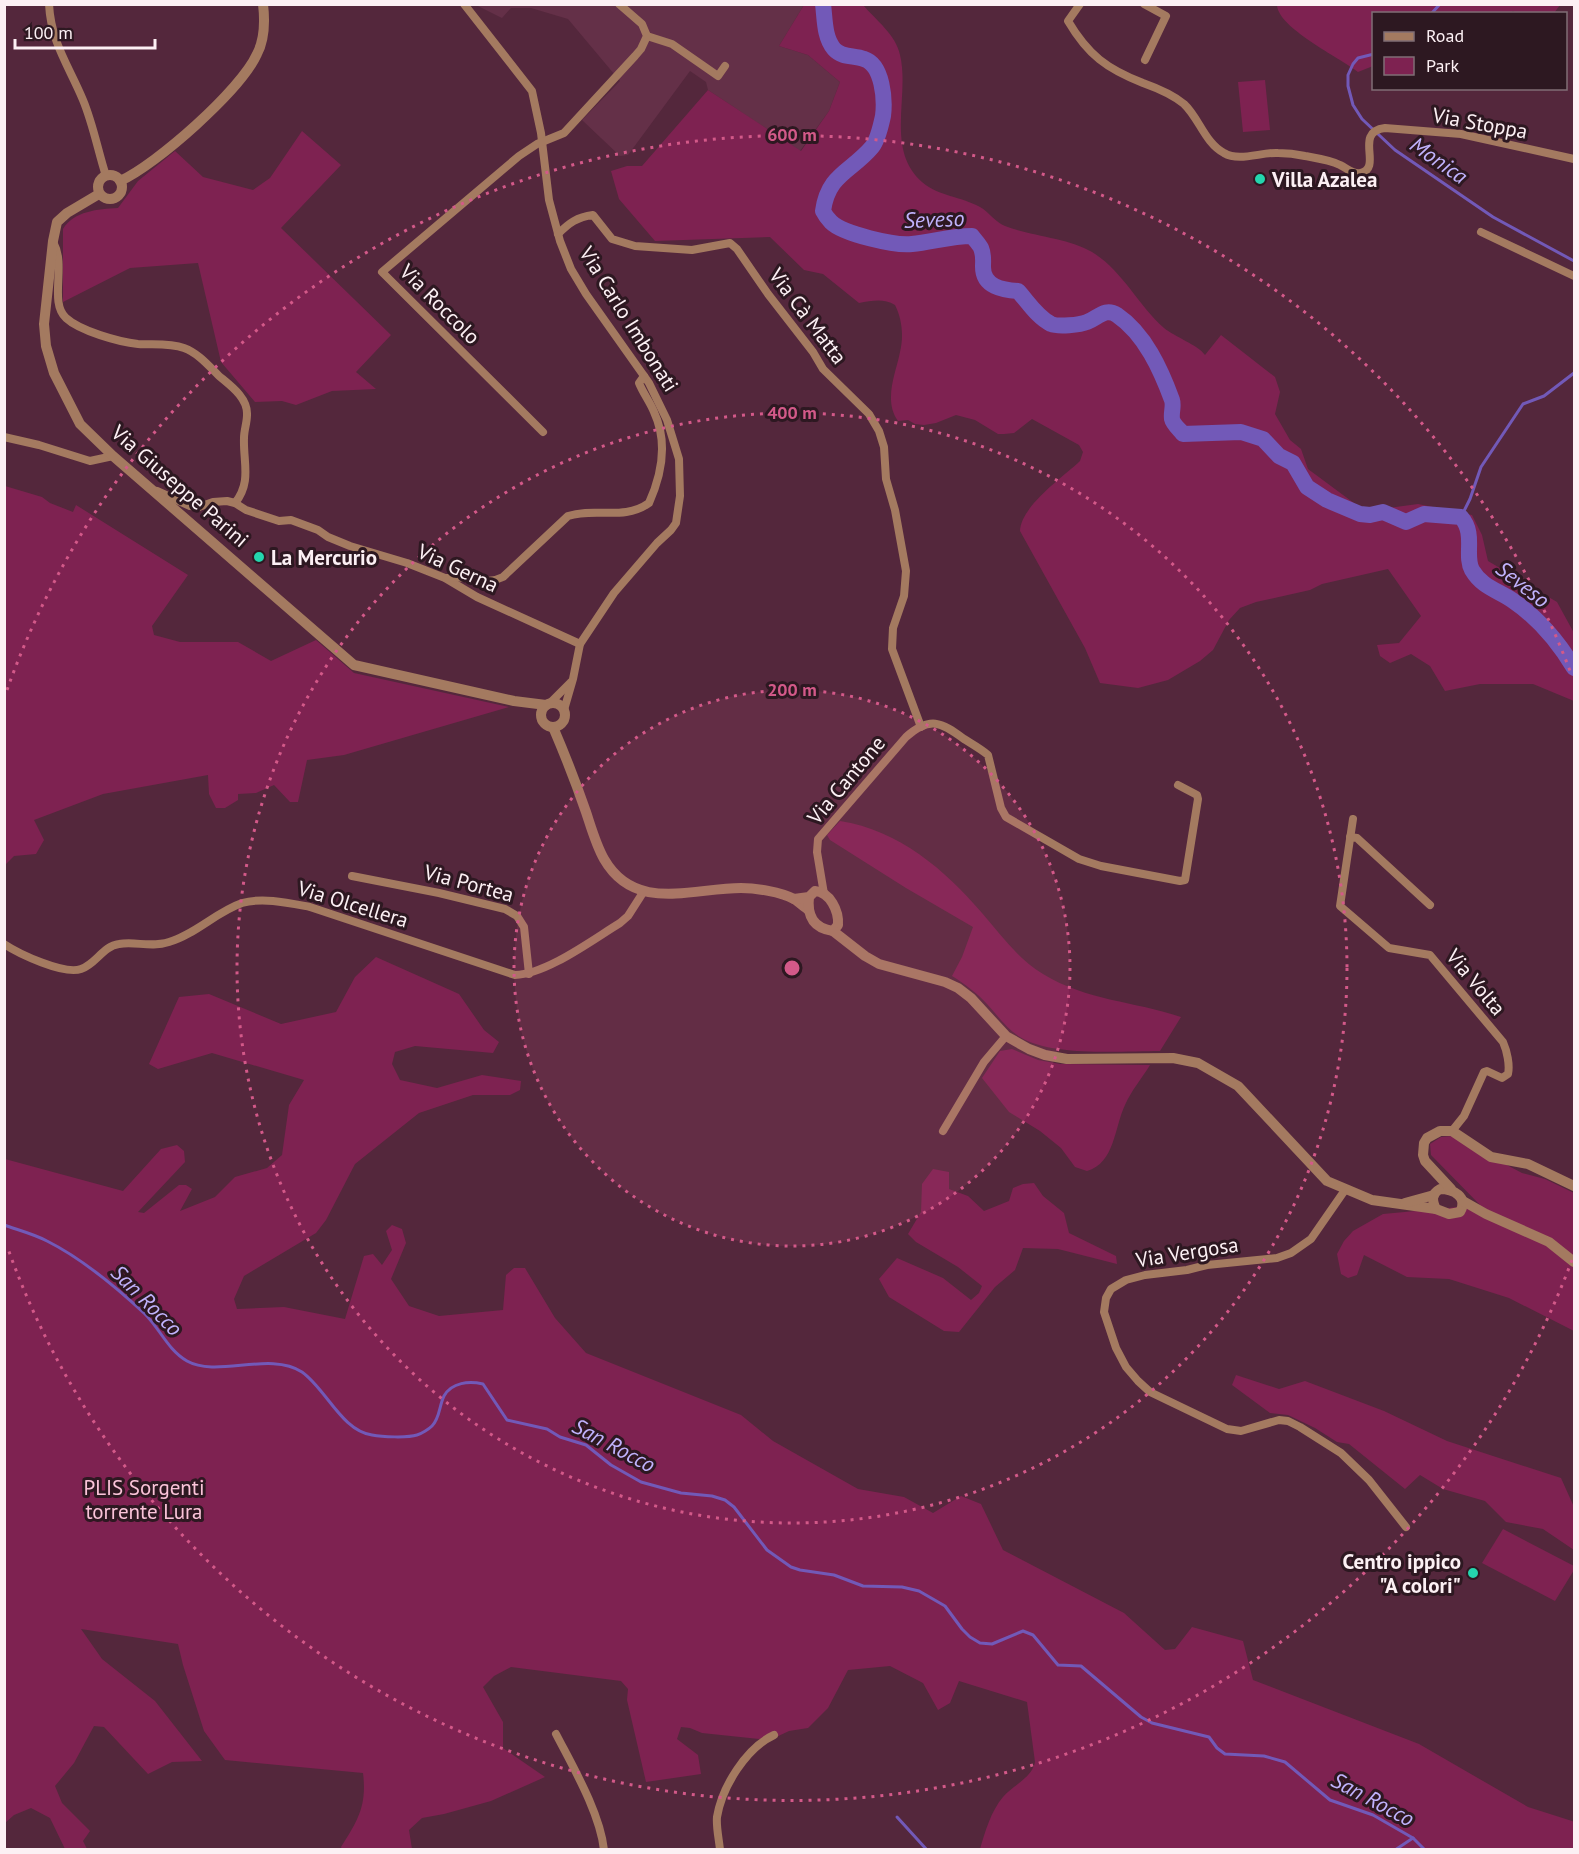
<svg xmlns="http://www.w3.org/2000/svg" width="1579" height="1854" viewBox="0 0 1579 1854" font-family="'PT Sans',sans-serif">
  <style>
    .built { fill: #643048 }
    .green { fill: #7e2251 }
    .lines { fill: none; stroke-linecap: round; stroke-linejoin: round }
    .stream { stroke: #7259b8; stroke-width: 3 }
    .river { stroke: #7259b8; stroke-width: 16 }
    .minor { stroke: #a47a60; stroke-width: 8 }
    .tertiary { stroke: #a47a60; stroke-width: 10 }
    .ring { fill: none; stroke: #d35989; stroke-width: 3; stroke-dasharray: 3 6 }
    .poi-dot { fill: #24d5ae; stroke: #2d1821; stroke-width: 2 }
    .labels { text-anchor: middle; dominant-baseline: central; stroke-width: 6; stroke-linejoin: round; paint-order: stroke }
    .street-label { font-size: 21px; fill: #fcf0f4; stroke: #2d1821 }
    .poi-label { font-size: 21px; font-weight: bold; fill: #fcf0f4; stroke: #2d1821; text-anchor: start }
    .park-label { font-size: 21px; fill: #fbc3d9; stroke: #2d1821 }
    .water-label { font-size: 22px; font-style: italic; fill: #c0b2fc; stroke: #2d1821 }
    .centre { fill: #d35989; stroke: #2d1821; stroke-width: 3 }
    .ring-label { font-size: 18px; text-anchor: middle; font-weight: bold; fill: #d35989; stroke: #2d1821; stroke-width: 6; stroke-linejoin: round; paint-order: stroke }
  </style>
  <rect width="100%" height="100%" fill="#54273c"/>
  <polygon class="built" points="476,5 804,5 779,46 808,55 840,82 829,111 800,151 708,90 706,82 690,71 628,155 620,156 582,120 620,81 568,19 531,8 511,8 502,18"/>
  <g class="green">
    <path d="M804,5H863C876,20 896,35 900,55C910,96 885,149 922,182C940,197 960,196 980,207C989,212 995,222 1005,226C1031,236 1069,238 1092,252C1122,270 1138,305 1164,328C1175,337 1198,345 1205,355L1221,335L1275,377L1280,392L1275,414L1290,440L1301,449L1308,469L1362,509L1366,511L1418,504L1472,515L1482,535L1488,561L1557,602L1574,633V701L1533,684H1480L1445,691L1430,666L1411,654L1390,663L1380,656L1377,645L1399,643L1421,616L1388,569L1322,584L1310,590L1256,602L1240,608L1229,620L1213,650L1200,661L1168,680L1138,688L1100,683L1085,648L1020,531C1021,506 1062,478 1080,461L1083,452L1079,445L1032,419L1014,433L1004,434H998L975,420L956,415L936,423L924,425L915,424L908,420L898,421C883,400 896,373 900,352C904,336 902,319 895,305C883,298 872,301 859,303L823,274L804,270L770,237L655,241L619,199L611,171L627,166H642L708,90L801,151L829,111L840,82L808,55L779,46Z"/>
    <path d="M1277,5V4L1560,5L1554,13H1516L1513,11L1509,14H1374L1373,66L1358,72C1339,57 1278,28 1277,5Z"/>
    <polygon points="1265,80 1270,130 1243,132 1238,82"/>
    <path d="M302,131L341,165L281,228L391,335L356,372L376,389L332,391L296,405L282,401L255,402L221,362L198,263L130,268L63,302V229C74,211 98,209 118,208L138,181L175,151L203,177L253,190L270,178Z"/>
    <polygon points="5,486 42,497 50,503 73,512 76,505 188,575 152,626 154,635 180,642 238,642 271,661 316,640 354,673 509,707 344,755 307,760 298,802 290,802 274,785 256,793 238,794 238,800 225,808 216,808 209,794 208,775 103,794 34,820 44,840 36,854 14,856 5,865"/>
    <path d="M840,821C899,830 945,870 982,913C1001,935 1018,959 1043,974C1087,1001 1134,1001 1181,1017L1160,1051C1122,1051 1052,1057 1020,1037C1007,1029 998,1016 987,1004C977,993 965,984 952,976L962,957L973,927L906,888L830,840L827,835Z"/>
    <path d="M376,957L459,994L484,1030L499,1042L493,1053L415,1046L395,1052L392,1064L400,1080L437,1088L482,1075L521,1081L520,1090L510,1095H473L419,1113L355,1164L326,1220L316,1233L244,1276L234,1299L237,1309L284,1307L345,1319L364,1256L373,1254L382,1265L392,1250L386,1231L392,1225L402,1229L406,1243L391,1279L409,1306L439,1316L503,1310L506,1275L514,1268H525L555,1318L586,1353L741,1415L773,1441L858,1489L904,1497L933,1513L961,1496L981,1504L1003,1550L1124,1613L1165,1650L1175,1649L1192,1627L1243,1641L1253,1680L1419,1744L1528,1807L1572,1821L1574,1822V1849H980C985,1832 991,1811 1003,1797C1013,1785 1032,1778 1035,1762L1027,1702L959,1681L950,1703L938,1710L923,1683L890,1666L848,1670L828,1708L808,1728L789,1731L770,1740L702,1733L690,1728L681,1727L677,1739L698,1755L701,1774L646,1782L627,1700L628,1689L621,1681L511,1667L494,1676L483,1687L503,1722V1748L545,1777L491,1801L444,1814L422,1818L409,1830L412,1849H342L341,1847C358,1820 367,1806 363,1773L225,1760L204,1731L183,1665L178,1644L81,1629L102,1659L155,1701L202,1761L172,1762L148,1774L104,1727L94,1726L74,1763L55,1786L62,1803L90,1831L83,1841L87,1849H65L50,1818L31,1808L14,1815L5,1823V1159L123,1191L161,1149L177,1145L184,1151L185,1162L138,1212L144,1213L179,1185H186L192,1189L180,1211L215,1197L235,1177L267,1168L282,1155L289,1105L304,1080L212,1053L158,1069L149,1064L179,997L209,994L281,1024L336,1012L355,977Z"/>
    <path d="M1012,1049L1038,1060L1060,1064L1150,1065C1142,1078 1131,1091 1125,1105C1114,1128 1115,1163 1087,1171L1075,1167L1061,1148L1040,1131L1009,1112L982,1078L1000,1051Z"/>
    <polygon points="1452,1136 1522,1173 1545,1179 1574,1193 1574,1331 1509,1298 1449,1279 1407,1277 1364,1255 1357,1275 1348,1278 1341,1274 1337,1254 1344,1241 1353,1231 1383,1214 1480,1205 1431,1155 1430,1144 1441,1137"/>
    <polygon points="933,1169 949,1172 949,1189 968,1196 984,1211 1009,1201 1013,1188 1023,1184 1034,1183 1043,1196 1064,1213 1069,1233 1116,1256 1117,1264 1058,1249 1023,1248 1015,1270 995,1287 959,1332 944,1331 889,1297 879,1279 897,1258 943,1278 971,1300 979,1293 982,1286 958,1267 916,1242 908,1234 921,1212 922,1184"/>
    <polygon points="1236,1375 1279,1389 1305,1381 1384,1411 1447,1441 1561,1478 1574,1507 1574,1550 1543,1529 1506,1522 1485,1501 1443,1489 1420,1475 1405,1489 1349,1444 1337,1442 1315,1428 1288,1415 1270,1413 1232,1385"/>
    <polygon points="1503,1529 1574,1566 1574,1570 1555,1601 1482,1563"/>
  </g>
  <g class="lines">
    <g class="stream">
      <polyline points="1431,14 1440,4"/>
      <polyline points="1374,54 1358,58 1353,64 1348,75 1348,86 1353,105 1362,119 1395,150 1493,217 1574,261"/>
      <polyline points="1461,517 1470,499 1481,467 1523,404 1544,396 1574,373"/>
      <path d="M4,1225C18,1230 34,1234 47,1241C83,1259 115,1286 145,1314C160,1329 168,1350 187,1361C217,1378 270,1351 302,1372C326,1389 342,1431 372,1435C382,1437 408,1438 417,1435C421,1434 429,1429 432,1426C440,1418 439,1406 444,1396C452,1382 469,1381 483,1384L507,1420L547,1429L560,1437L586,1445L611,1465L641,1482L681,1493L712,1496L725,1500L734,1507L767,1550L791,1567L800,1570L834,1575L863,1586L902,1587L919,1591L945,1606L962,1629L970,1637L980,1643L992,1644L1023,1631L1033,1635L1058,1665L1081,1666L1141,1717L1152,1723L1209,1737L1217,1748L1225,1754L1264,1756L1285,1762L1330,1800L1373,1815L1413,1838L1425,1850"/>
      <polyline points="897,1817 927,1850"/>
      <polyline points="1395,1850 1413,1838"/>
    </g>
    <path class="river" d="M823,4C825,19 824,37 834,49C842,58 854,55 864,59C883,65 885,100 883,116C881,125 878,140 872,147C851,172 828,174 823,211C825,215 828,219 831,222C843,234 895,246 912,244C932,242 951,236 972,236C975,240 979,244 981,248C984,255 983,260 983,267C983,287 1003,290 1018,291C1028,302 1037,317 1051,324C1058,327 1080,325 1087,322C1098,318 1105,307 1117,315C1145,334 1161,370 1172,400C1174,406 1171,412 1172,419C1173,424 1179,429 1183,434L1241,432L1263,439L1279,456L1293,463L1307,487L1327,500L1360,514L1370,515L1383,512L1406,522L1424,514L1461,517C1476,534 1464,555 1472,570C1482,587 1497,590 1512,600C1537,617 1559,643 1574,668"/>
    <g class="minor">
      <path d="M49,4C51,43 69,66 83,100C93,124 98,151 106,176"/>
      <polyline points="464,4 532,91 541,133 549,200 560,241 571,269 586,294 649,383 667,420 679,459 680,496 676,523 671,530 657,543 614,593 580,644 573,679 564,710"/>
      <path d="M1080,4L1068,21C1088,55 1107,69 1143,83C1157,88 1172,94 1184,104C1199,118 1205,143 1224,153C1239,162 1261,152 1278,153C1287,153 1296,154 1305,156C1316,158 1330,160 1340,165C1347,168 1353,175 1361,173C1383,167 1353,132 1385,128L1461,134L1574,159"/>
      <polyline points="1144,4 1166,16 1145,60"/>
      <polyline points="647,36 672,44 718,76 725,66"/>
      <polyline points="1481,232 1574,276"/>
      <path d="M558,234C569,223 577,217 593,215L612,239L635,246L692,250L730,243L737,249L768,294L813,352L823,369L869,414L879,431L884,447L886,479L895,510L906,571L904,596L893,628L892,649L921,727"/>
      <path d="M54,244C66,266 49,303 66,318C80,331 119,342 138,344C153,345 170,343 184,348C198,353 209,366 219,376C231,386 248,398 247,415C247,423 244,430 244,438C243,462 252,482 235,503"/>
      <polyline points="543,432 382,272 519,156 537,144 564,133 635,56 641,49 647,36 642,24 619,4"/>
      <polyline points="4,437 39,445 90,461 113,456"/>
      <polyline points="157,491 190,506 199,507 213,502 227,501 235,503 246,510 279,521 291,520 318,530 328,537 350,546 407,563 445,578 477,597 580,644"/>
      <path d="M446,578C452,578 459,577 465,578C480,579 489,584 503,577L568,516C595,507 624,521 649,503C662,474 668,442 654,412C650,402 643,393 639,383L644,376"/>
      <polyline points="549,704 571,682"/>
      <path d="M1353,819L1340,906L1389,948L1430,955L1503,1042C1507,1051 1510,1065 1508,1074L1502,1078L1487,1071L1484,1072L1464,1116L1452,1131"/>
      <polyline points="1350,837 1357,838 1430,905"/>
      <polyline points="352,876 439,893 505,909 517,916 524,927 529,974"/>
      <path d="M824,894L817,852L818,839L906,737C930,716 941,722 964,739C972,744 981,749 988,755L1001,808L1006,817L1079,859L1101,866L1180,881L1185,880L1198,799L1197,795L1178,785"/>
      <path d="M4,944C19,954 64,975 81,969C96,964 103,946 119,944C136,941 150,948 169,942C196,934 216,912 242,903C263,897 289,903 310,907L515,975C547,974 592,940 620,923L628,916L644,891"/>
      <polyline points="943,1131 984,1062 1006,1036"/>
      <polyline points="1345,1190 1311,1239 1291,1253 1277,1258 1207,1265 1187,1270 1145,1275 1126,1280 1111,1289 1106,1298 1104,1312 1116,1348 1126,1367 1138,1381 1150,1392 1227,1429 1241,1431 1279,1420 1288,1421 1300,1427 1341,1453 1369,1480 1406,1527"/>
      <path d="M556,1734C573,1767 600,1813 604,1850"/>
      <path d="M720,1850C719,1839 716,1827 717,1817C722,1787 746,1748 774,1735"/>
    </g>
    <g class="tertiary">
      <circle cx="110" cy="187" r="12"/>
      <path d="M120,181C156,165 241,90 257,54C265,39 265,21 263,4"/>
      <polyline points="99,194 67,213 57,222 53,241 44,324 46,346 54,373 80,424 113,456 354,665 514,701 546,705"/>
      <circle cx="553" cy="715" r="12"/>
      <path d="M553,727C565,755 576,783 586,812C591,827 596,845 604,859C635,913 692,888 741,888C756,888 781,892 794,899C799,902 804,907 809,910"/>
      <path d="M794,899L809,897L815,891C830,892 839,911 838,925L833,931C813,928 807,915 809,897"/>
      <polyline points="833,931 865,956 879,964 945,982 958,988 971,998 1006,1036 1029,1049 1045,1055 1067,1059 1173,1058 1198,1063 1238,1086 1327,1181 1372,1200 1436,1209"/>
      <path d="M1440,1189C1453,1189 1469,1197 1460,1212L1449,1214L1436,1209C1432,1201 1431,1194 1440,1189Z"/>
      <polyline points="1451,1189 1425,1161 1423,1155 1424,1143 1427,1138 1440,1131 1452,1131 1491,1157 1528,1164 1574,1186"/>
      <polyline points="1463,1201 1486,1214 1549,1242 1574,1262"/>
      <polyline points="1405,1203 1434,1195"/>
    </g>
  </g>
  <circle cx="792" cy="968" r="278" fill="#d35989" fill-opacity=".12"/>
  <g class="ring">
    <circle cx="792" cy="968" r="278"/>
    <circle cx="792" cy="968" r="555"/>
    <path d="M1572 1260A833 833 0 0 1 7 1246M7 690A833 833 0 0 1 1572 676"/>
  </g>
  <g class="poi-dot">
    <circle cx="1260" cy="179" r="6"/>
    <circle cx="259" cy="557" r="6"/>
    <circle cx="1473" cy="1573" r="6"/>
  </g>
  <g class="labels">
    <g class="street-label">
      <text transform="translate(1480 123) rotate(10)">Via Stoppa</text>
      <text transform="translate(440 304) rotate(45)">Via Roccolo</text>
      <text transform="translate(808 316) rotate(53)">Via Cà Matta</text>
      <text transform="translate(629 319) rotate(58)">Via Carlo Imbonati</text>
      <text transform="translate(180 486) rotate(41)">Via Giuseppe Parini</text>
      <text transform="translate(458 568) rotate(25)">Via Gerna</text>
      <text transform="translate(846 780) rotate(-50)">Via Cantone</text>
      <text transform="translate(469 883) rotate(15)">Via Portea</text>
      <text transform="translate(353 904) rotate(17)">Via Olcellera</text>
      <text transform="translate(1476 982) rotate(50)">Via Volta</text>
      <text transform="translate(1187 1252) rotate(-9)">Via Vergosa</text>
    </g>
    <g class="poi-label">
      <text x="1272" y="179">Villa Azalea</text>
      <text x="271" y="557">La Mercurio</text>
      <text x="1461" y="1561" text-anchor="end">Centro ippico<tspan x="1461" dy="24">"A colori"</tspan></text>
    </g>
    <g class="park-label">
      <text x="144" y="1487">PLIS Sorgenti<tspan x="144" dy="24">torrente Lura</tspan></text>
    </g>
    <g class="water-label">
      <text transform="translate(1439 160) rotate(35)">Monica</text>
      <text transform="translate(934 219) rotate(-2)">Seveso</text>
      <text transform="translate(1523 584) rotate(38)">Seveso</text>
      <text transform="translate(147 1300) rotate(45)">San Rocco</text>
      <text transform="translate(614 1445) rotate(28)">San Rocco</text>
      <text transform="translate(1373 1799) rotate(28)">San Rocco</text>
    </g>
  </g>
  <circle cx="792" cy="968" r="9" class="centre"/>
  <g class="ring-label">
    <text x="792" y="141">600 m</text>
    <text x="792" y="419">400 m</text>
    <text x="792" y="696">200 m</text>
  </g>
  <rect width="1579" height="1854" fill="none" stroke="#fcf0f4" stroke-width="12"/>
  <rect x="1372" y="12" width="195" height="78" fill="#2d1821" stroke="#806e75" stroke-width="1.5"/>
  <rect x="1384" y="32" width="30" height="9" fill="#a47a60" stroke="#806e75" stroke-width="1.5"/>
  <text x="1426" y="42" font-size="18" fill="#fcf0f4">Road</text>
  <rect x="1384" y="57" width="30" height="18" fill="#7e2251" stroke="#806e75" stroke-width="1.5"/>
  <text x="1426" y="72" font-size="18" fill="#fcf0f4">Park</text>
  <path d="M15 39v9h140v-9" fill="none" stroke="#fcf0f4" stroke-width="3"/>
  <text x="24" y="39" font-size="18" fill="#fcf0f4" stroke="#2d1821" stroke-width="4.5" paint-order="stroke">100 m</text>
</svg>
